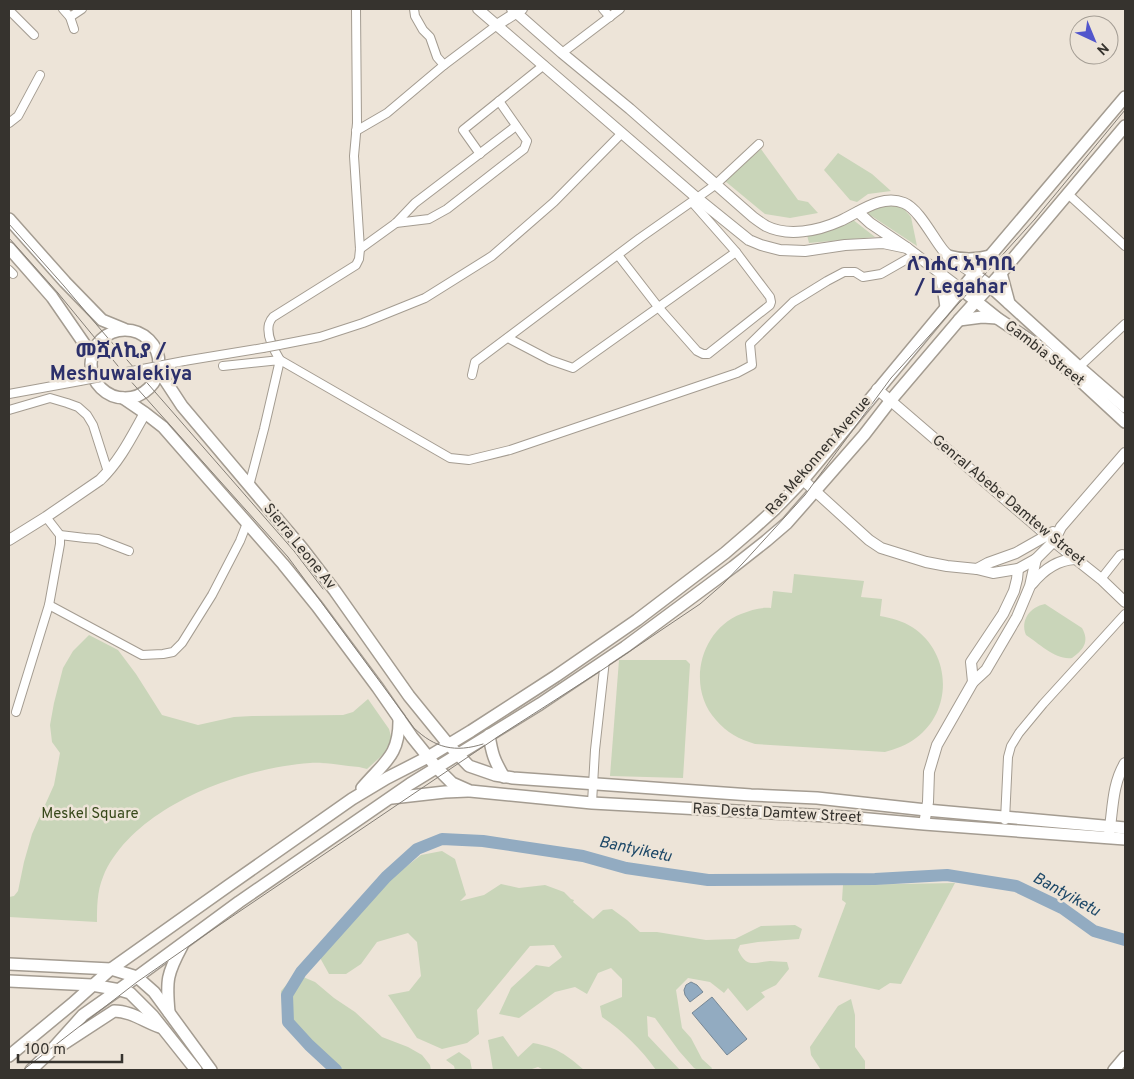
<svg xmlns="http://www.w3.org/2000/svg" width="1134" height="1079" viewBox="0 0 1134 1079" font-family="Overpass,'Noto Sans Ethiopic',sans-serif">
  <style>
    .green { fill: #c9d5b9 }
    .water { fill: #92abc1; stroke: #768795 }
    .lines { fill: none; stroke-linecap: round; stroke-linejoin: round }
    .river { stroke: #92abc1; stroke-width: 12 }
    .street-casing { stroke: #a49c91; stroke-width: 10 }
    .secondary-casing { stroke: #a49c91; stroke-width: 12 }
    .primary-casing { stroke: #a49c91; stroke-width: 14 }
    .street { stroke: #fff; stroke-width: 8 }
    .secondary { stroke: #fff; stroke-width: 10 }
    .primary { stroke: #fff; stroke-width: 11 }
    .tram { stroke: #857f77; stroke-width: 1 }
    .street-bridge-casing { stroke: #a49c91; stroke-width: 10; stroke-linecap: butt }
    .street-bridge { stroke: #fff; stroke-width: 8 }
    .labels { text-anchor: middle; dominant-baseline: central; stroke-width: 5; stroke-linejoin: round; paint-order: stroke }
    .street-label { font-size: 15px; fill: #36332e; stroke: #ede4d8 }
    .park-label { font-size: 15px; fill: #38491b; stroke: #ede4d8 }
    .water-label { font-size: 16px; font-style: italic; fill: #1d4868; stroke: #ede4d8 }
    .district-label { font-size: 20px; font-weight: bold; fill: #2c306b; stroke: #ede4d8 }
  </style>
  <rect width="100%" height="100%" fill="#ede4d8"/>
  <g class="green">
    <polygon points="761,149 798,200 808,202 818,213 790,218 765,214 725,181"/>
    <polygon points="838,153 872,174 891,191 868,194 857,202 850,200 824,170"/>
    <polygon points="886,205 902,207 911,217 917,246 870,215 866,210"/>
    <polygon points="852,219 875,237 809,243 807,235"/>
    <path d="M794,574L864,581L861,597L882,599L880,616C891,618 903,621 912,627C951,652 954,710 916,738C907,745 896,749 885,752L755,744C739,739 727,733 716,720C686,687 700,630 741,614C751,610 761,607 771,608L773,591L792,593Z"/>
    <path d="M1045,604L1082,628C1090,642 1083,650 1072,658C1055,660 1040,644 1026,635C1020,620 1030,607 1045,604Z"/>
    <path d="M89,635L118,650L136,674L162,715L198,725L234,717L252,716L343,715L353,712L368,699L389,729L392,740L387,751L367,769L359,767C344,766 325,762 310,763C240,768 132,807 103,877C97,891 97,908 97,922L9,917V897L14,896L18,891L24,862L32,834L54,785L60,753L52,742L50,725L54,703L63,668L73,651Z"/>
    <polygon points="619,660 686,660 690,664 683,778 610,776"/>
    <path d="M442,851L455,859L466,895L460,901L484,895L501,884L519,888L545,885L564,892L571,899L574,900L573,902L593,919L603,910L612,909L627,920L640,932H657L706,940L735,939L761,926L795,925L802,929L799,939L758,942L740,945L738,950C747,969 754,962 770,961C775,961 781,962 787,962L789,969L776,985L762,992H761L765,997L747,1011L728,988L724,993L710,982L688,978L676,990L682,1028L691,1038L702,1059L712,1068L711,1070H698L694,1068L679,1051L655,1018L647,1016L648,1036L680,1070H656C641,1049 623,1031 602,1017L600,1006L622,997V979L611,968L598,973L587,994L575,987L555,992L519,1018L499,1014L511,988L536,965L549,967L562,957L554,945L530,946L477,1010L479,1034L467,1043L442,1049L417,1038L388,995L409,991L421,976L417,942L408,933L377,942L361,964L346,974H329L319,956L333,940L352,913L398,873L421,855Z"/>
    <polygon points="955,883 901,984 890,983 879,990 818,977 846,903 842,900 843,885"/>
    <polygon points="296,974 315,982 334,998 355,1012 382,1037 408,1047 422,1055 430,1065 431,1070 329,1070 305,1042 282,1006 281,991"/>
    <polygon points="851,999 855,1015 855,1047 865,1061 865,1070 821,1070 811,1055 810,1047 838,1006"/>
    <path d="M503,1036L518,1057L533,1043C556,1047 567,1055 584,1070H544L538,1067L529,1070H493L488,1040Z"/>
    <polygon points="459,1052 470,1060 472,1070 455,1070 454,1066 446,1060"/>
  </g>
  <g class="water">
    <polygon points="691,982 697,985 703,992 690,1002 685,995 684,990 686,985"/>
    <polygon points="712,997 747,1039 727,1055 692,1013"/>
  </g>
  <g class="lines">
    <polyline class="river" points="336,1070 309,1045 288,1022 287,995 301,972 386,877 417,849 442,839 483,841 583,856 626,868 708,880 875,879 947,875 1016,886 1062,908 1094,931 1125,940"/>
    <defs>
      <g id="street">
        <polyline points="63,9 70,17 74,29"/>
        <path d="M356,9L357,123L354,156L360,249L359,259L356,265L273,317C271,319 270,321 269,324C266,336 274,350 280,360L450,458L469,460L510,450L737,373L752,365L750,344L793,302L827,281L844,272H855L863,277L881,274L916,254"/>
        <polyline points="414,9 415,16 423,30 430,37 437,57 444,65"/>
        <polyline points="603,9 610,17"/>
        <polyline points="9,10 34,35"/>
        <polyline points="70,17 82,9"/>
        <polyline points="562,53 620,9"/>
        <polyline points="9,123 18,116 40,75"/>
        <polyline points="356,131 387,113 444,65 497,25"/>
        <polyline points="480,154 463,130 544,65"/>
        <polyline points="1068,194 1125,246"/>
        <polyline points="396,223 429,219 447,209 524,149 527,141 499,101"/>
        <polyline points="360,249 396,223 415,203 516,126"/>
        <polyline points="618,255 659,308 697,351 703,354 708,354 770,305 771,302 770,297 736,252 692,202"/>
        <polyline points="9,270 13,274"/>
        <polyline points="508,338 550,360 573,368 736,252"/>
        <polyline points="279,345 320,337 363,323 425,298 492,256 554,202 622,133"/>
        <polyline points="184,361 263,348"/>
        <polyline points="223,366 280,360 264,429 249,486"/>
        <polyline points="1079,367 1125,324"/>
        <polyline points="472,375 475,362 640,238 697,198 715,185 759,144"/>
        <polyline points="9,394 80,381"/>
        <polyline points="9,410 50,398 67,403 78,407 87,415 93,425 108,472"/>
        <polyline points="60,535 85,538 98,539 129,551"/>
        <polyline points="1101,579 1120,555 1122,554 1125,555"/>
        <polyline points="49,605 142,655 163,654 173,652 182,643 212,595 240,541 247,523"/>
        <polyline points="16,712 49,605 60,544 60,535 46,517"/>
        <polyline points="592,803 595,750 605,660"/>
        <polyline points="1005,820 1008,757 1011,746 1019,733 1043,704 1125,614"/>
      </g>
      <g id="secondary">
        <polyline points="478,9 697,198 749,240 761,245 780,250 805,251 845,245 883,243 907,248"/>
        <path d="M512,9L562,53L630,109L753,217C757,220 761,223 766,226C788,237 818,231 840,221C860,212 881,194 904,203C919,209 933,238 943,250C951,260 963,266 974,274"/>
        <polyline points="497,25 522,9"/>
        <polyline points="858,212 870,223 907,248 961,289"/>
        <polyline points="877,389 1057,544 1101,579 1125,602"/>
        <polyline points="803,480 869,540 881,548 926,562 947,566 977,569 993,573 1018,569 1036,559 1054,541 1061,527 1125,453"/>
        <path d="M9,540L46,517L100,480C120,461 132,436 145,413"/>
        <polyline points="977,569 988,563 1016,553 1053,532"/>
        <path d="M1032,584C1044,569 1057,560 1075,559"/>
        <polyline points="973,682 971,662 1003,614 1014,591 1017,579 1018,569"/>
        <polyline points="924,824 928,802 929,772 937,745 973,682 986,670 1017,617 1030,586 1036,559"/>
        <path d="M1109,834C1113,810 1112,784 1125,763"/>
      </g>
      <g id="primary">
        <polyline points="9,219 65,282 102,320 124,329"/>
        <polyline points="9,248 52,297 92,355"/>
        <path d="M948,256C962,260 976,260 990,256"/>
        <polyline points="941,273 946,307"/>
        <polyline points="1001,273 1009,303"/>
        <polyline points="974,274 990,286 1079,367 1125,407"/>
        <polyline points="961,289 997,318 1037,345 1073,374 1125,422"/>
        <polyline points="959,320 982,317 997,318"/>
        <circle cx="125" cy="364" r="34"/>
        <polyline points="159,371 182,406 302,548 335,591 409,696 448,744 469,766 495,775 513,778 751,795 817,798 926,810 1125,828"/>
        <polyline points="123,398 145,413 163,427 283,564 317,606 378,688 412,737 437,768 452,783 470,791 592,803 846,817 924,824 1125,839"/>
        <path d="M489,735C492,754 494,760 504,777"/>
        <path d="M362,788C384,762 400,756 399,718"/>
        <polyline points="392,798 445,792 468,791"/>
        <polyline points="9,964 111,969 137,977 154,992 211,1070"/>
        <polyline points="9,981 92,985 120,990 130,993 153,1016 196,1070"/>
        <path d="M169,1012C166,980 167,974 182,946"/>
        <path d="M62,1045L114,1011C131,1011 145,1022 160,1027"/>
        <polyline points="9,1056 72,1004 111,969 228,886 352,799 387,778 428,757 471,731 556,676 637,620 725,553 754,528 775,509 803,480 974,274 990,256 1125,97"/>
        <polyline points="31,1070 48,1054 83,1015 141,974 239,902 410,784 540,704 625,647 733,567 766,541 787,523 864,435 891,400 959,320 996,279 1125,126"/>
        <polyline points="1114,1070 1125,1057"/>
      </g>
    </defs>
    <use href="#street" class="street-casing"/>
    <use href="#secondary" class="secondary-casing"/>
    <use href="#primary" class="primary-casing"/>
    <use href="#street" class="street"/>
    <use href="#secondary" class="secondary"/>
    <use href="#primary" class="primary"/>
    <g class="tram">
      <polyline points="9,224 64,286 107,337 294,551 323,589"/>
      <path d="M9,238L58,293L127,377L288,557L414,728C435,748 455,753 483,744"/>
      <polyline points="23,1070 137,982 215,928 499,736 602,670 700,604 723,584 743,563 805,495 891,378 1035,219 1125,110"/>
    </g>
    <defs>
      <g id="street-bridge">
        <polyline points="263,348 279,345"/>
        <polyline points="80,381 184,361"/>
      </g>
    </defs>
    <use href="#street-bridge" class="street-bridge-casing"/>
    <use href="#street-bridge" class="street-bridge"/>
  </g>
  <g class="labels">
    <g class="street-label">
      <text transform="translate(1044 354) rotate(38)">Gambia Street</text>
      <text transform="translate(819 456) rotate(-49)">Ras Mekonnen Avenue</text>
      <text transform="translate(1008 501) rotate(40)">Genral Abebe Damtew Street</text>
      <text transform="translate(299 547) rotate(51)">Sierra Leone Av</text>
      <text transform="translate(777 814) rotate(3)">Ras Desta Damtew Street</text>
    </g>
    <g class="park-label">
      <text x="90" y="814">Meskel Square</text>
    </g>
    <g class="water-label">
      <text transform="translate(635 850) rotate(12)">Bantyiketu</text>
      <text transform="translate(1066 895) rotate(29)">Bantyiketu</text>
    </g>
    <g class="district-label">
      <text x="961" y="265">ለገሐር አካባቢ<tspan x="961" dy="23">/ Legahar</tspan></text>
      <text x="121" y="352">መሿለኪያ /<tspan x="121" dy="23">Meshuwalekiya</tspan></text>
    </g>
  </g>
  <rect width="1134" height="1079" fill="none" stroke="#36332e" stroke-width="20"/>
  <g transform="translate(1094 40) rotate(136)"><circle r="24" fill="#ede4d8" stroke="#a49d94"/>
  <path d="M0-4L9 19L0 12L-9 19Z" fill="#5256cc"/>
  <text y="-8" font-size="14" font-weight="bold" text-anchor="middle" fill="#36332e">N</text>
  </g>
  <path d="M18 1054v8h104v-8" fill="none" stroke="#36332e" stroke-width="2.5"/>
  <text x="25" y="1054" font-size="15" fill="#36332e" stroke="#ede4d8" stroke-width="4" paint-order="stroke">100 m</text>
</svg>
